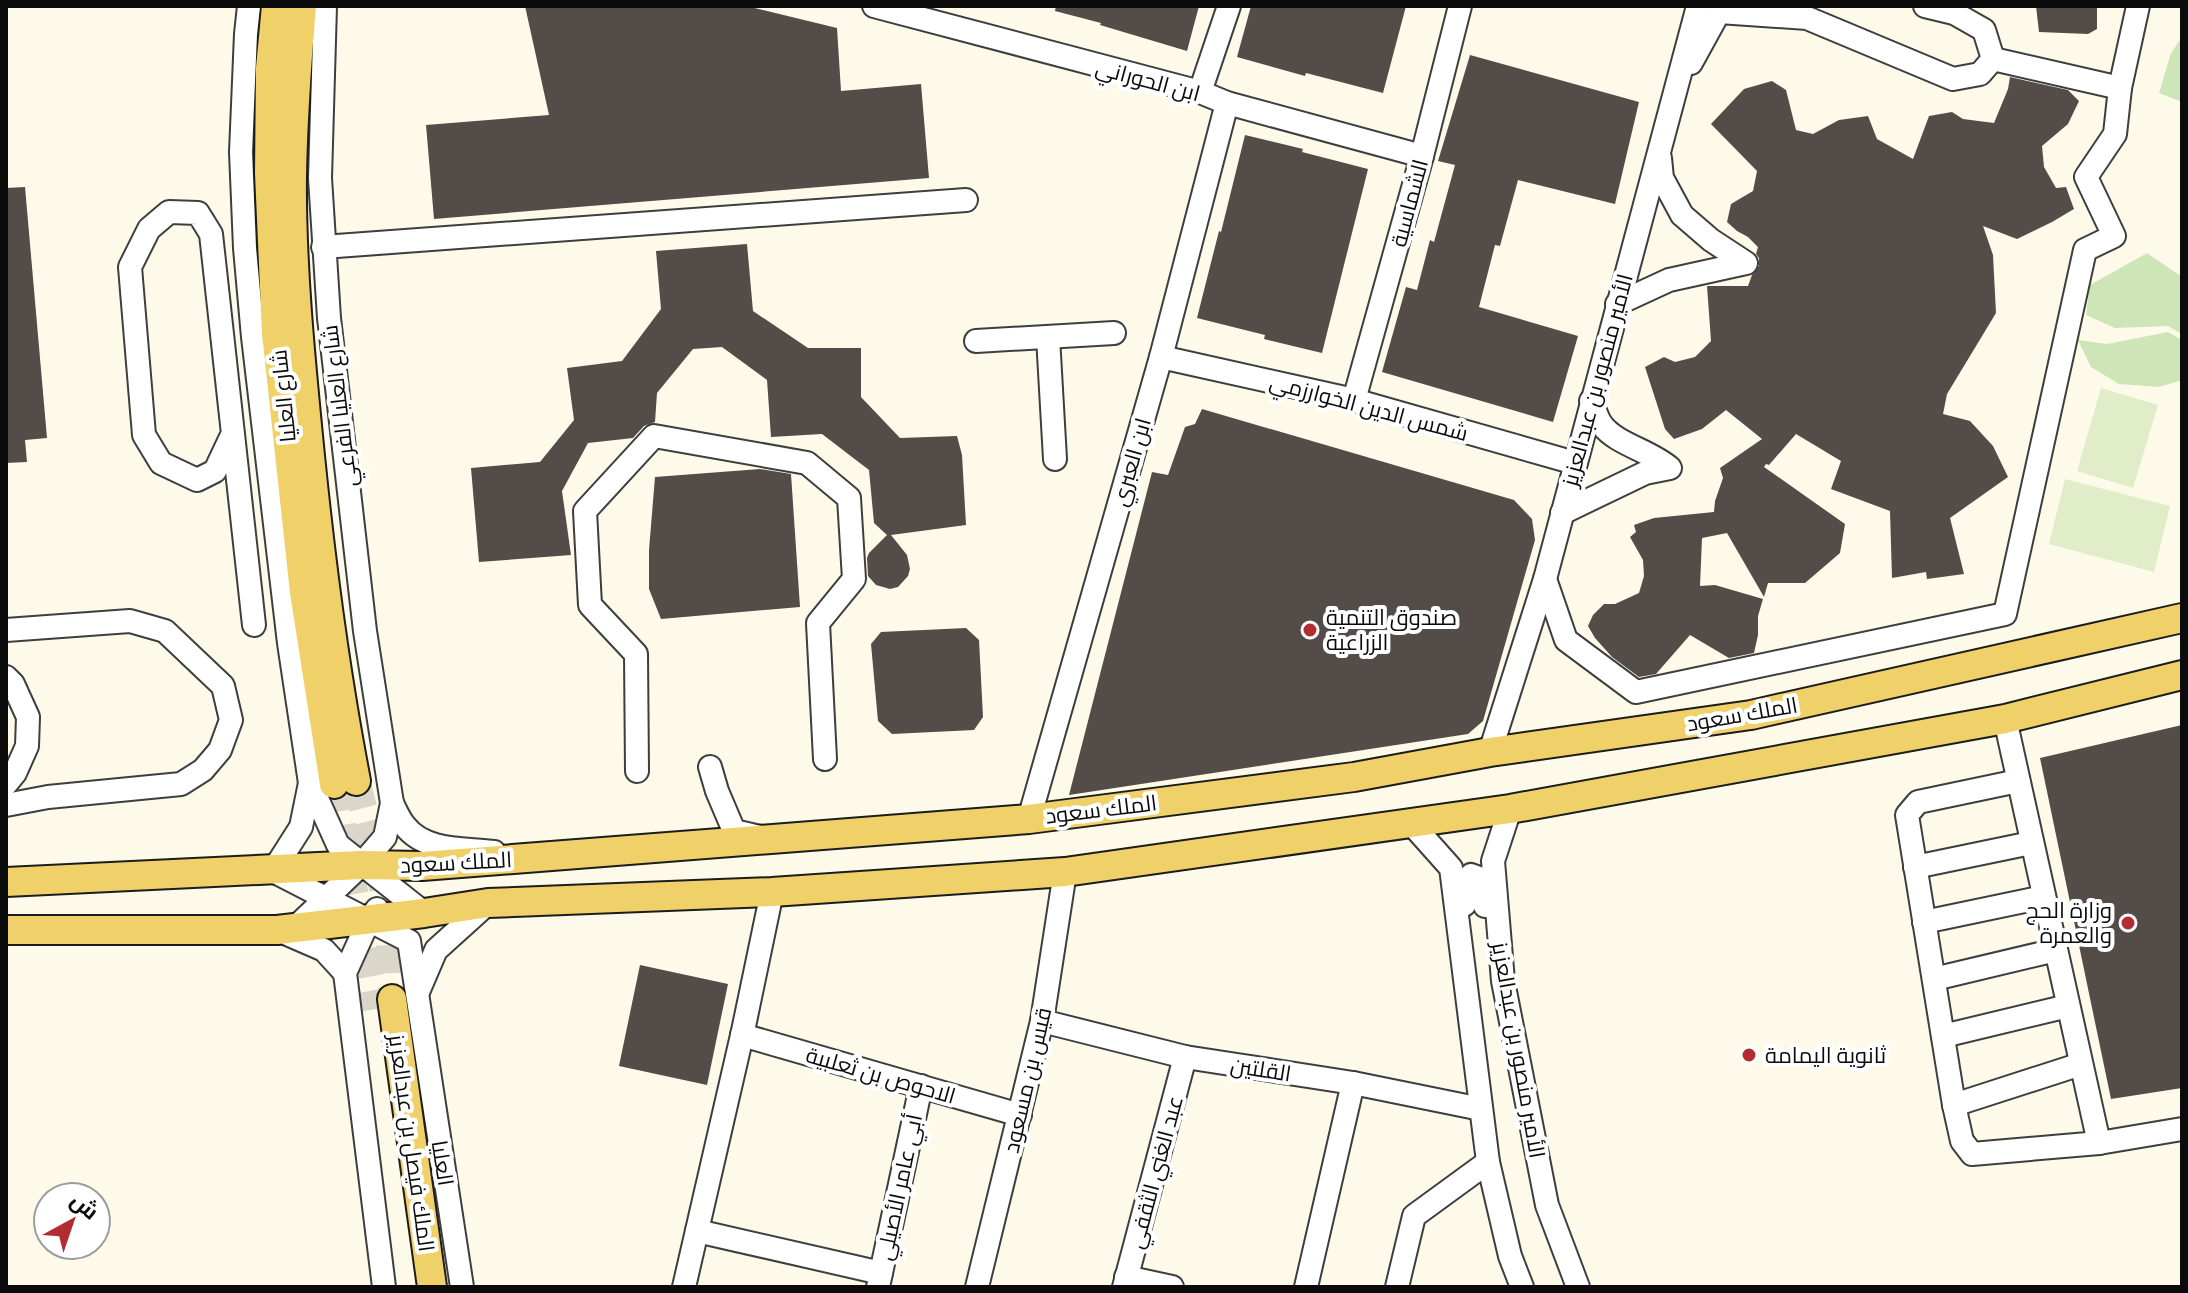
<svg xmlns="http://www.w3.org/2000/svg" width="2188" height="1293" viewBox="0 0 2188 1293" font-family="Georgia,Cairo,serif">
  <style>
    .green { fill: #cee5b7 }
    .pitch { fill: #e0edc8 }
    .building { fill: #534c48 }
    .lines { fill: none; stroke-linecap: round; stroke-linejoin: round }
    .major-tunnel { stroke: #dad6c9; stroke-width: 28; stroke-dasharray: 28 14; stroke-linecap: butt }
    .minor-casing { stroke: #3e3e3e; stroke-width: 26 }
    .major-casing { stroke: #1c1c1c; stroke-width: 32 }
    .minor { stroke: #fff; stroke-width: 22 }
    .major { stroke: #f0d068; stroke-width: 28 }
    .poi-dot { fill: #b12d32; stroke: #fff; stroke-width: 3 }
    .labels { text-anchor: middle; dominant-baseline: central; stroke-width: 8; stroke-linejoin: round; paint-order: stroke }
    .street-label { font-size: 22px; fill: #0b0b0b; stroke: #fff }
    .poi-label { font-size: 22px; fill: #0b0b0b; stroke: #fff; text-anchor: start }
  </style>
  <rect width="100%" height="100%" fill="#fefaea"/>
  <g class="green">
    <polygon points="2182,37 2182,102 2159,93 2171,53"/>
    <polygon points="2147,253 2182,277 2182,334 2168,326 2115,328 2086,315 2090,285"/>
    <polygon points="2168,332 2182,340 2182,380 2159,387 2119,384 2091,367 2078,340 2107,344"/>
  </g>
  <g class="pitch">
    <polygon points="2101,388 2158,405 2133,488 2077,471"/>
    <polygon points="2065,479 2170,506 2154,572 2049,544"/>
  </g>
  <g class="building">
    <polygon points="525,6 746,6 837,28 841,91 921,84 929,178 434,219 426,125 549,115"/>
    <polygon points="1056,6 1199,6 1187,51 1100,25 1101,23 1055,11"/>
    <polygon points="1251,6 1406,6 1383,93 1306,73 1305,76 1237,57"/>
    <polygon points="2036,6 2097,6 2097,29 2088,34 2039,32"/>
    <polygon points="1470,55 1639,102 1615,204 1518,180 1500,246 1495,245 1479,307 1578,336 1553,422 1382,372 1406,287 1417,290 1430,240 1434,242 1455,165 1438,161"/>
    <polygon points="2010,77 2068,90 2079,101 2068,124 2042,146 2044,167 2056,188 2066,187 2074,209 2052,222 2017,239 1983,226 1993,255 1996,313 1947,394 1943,414 1970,421 1993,446 2008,477 1950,518 1964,574 1927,579 1926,572 1892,578 1890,511 1831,489 1841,461 1796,434 1769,465 1766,464 1764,467 1845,524 1840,553 1805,583 1768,583 1764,597 1727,533 1702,538 1700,586 1715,585 1763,599 1758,616 1758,635 1754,653 1729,658 1690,635 1656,674 1639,677 1612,657 1595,638 1588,626 1593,615 1604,604 1615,604 1639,593 1644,576 1643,560 1630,537 1636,532 1634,525 1654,518 1714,512 1715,501 1723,478 1720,468 1762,439 1726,410 1702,429 1674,439 1665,429 1645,367 1664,357 1675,362 1695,357 1711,341 1707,286 1748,286 1752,275 1759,266 1759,258 1756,254 1758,247 1748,237 1737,231 1727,222 1731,204 1753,191 1757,171 1711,124 1744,89 1772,81 1786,90 1796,130 1813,134 1839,120 1868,116 1877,139 1913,159 1929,116 1952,112 1963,119 1994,123 2008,89"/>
    <polygon points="1245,135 1303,149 1302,152 1368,169 1322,353 1264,339 1265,335 1197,318 1219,231 1221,232"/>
    <polygon points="25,187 47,438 25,440 27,462 6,463 6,188"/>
    <polygon points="747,244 753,311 808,348 861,348 861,397 900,438 957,436 962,455 966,525 891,535 907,555 910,569 908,576 898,587 890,589 876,585 868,576 867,558 869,553 887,535 874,523 869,470 822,434 771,437 767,380 722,347 693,349 657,393 655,422 644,426 633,438 588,443 562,491 571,555 479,562 471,468 540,462 574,420 567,368 622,361 661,309 656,251"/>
    <polygon points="1202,409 1514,500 1532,519 1535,540 1483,721 1468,734 1069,795 1152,472 1168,475 1185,427 1195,424"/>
    <polygon points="760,469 791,474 800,607 661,619 649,589 649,550 655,477"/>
    <polygon points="966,628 979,640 983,717 974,730 892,734 878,721 871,644 881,632"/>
    <polygon points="2182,725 2182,1088 2111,1099 2040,758"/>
    <polygon points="640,965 728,984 707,1085 619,1066"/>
  </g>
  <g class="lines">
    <g class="major-tunnel">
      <polyline points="356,781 381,876 390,940 392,999"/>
      <polyline points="334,784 376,1009"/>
    </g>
    <defs>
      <g id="minor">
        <polyline points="249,6 246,34 241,152 245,248 253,337 289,643 310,783 338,845 424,913"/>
        <polyline points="874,6 1200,92 1227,103 1422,156"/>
        <polyline points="1993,59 2120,88"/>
        <polyline points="1691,63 1719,12 1807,18 1953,79 1980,74 1993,59 1984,30 1954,13 1925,6"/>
        <polyline points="1200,92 1229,6"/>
        <polyline points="323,247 966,200"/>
        <polyline points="1617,304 1669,280 1746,263 1711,240 1682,215 1662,178 1660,158"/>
        <polyline points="1048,337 1055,459"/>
        <polyline points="976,341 1114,333"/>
        <polyline points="1161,357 1354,400 1575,463"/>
        <polyline points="1354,400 1422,156 1460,6"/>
        <polyline points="233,433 215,471 197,480 161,463 144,435 130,267 149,229 169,212 198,213 211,234 254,625"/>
        <path d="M1562,513L1645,473L1670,468C1651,451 1616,444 1602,425C1597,419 1595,409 1591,401"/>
        <polyline points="1545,579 1566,640 1636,692 2005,614 2085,250 2114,236 2086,177 2115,134 2120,88 2138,6"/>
        <polyline points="6,630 130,621 165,631 223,686 231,720 220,750 203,770 181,784 48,797 6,805"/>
        <polyline points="6,677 13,684 28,717 27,746 15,773 6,784"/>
        <polyline points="2005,719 2099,1143"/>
        <polyline points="1490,752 1545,579 1698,6"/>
        <polyline points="710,767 717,791 734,831 760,837"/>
        <polyline points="637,771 636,654 590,605 585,511 654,436 807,463 849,498 854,579 818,623 825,759"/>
        <polyline points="2018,781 1918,802 1907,815 1954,1105 1962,1141 1972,1154 2099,1143 2182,1129"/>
        <polyline points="310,783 301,827 273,871 409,941 462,1287"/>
        <path d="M392,803C396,811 399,819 405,826C425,852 464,848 494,852"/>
        <polyline points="1510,809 1493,861 1503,981 1547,1205 1578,1287"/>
        <polyline points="1029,819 1161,357 1227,103"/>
        <polyline points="1410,822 1451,868 1488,1162 1510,1256 1522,1287"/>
        <polyline points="1915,867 2031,843"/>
        <polyline points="1464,905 1465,881 1471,875 1479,878 1485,906"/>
        <polyline points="377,909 369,920 345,973 384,1287"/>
        <polyline points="1924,922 2044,897"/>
        <polyline points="297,926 361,865 385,837 392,803 365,631 329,318 320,178 325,6"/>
        <polyline points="278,930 324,950 345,973"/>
        <polyline points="1934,979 2056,950"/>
        <polyline points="418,992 436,950 488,903"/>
        <polyline points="1042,1021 1185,1057 1353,1083 1481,1109"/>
        <polyline points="742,1035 1020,1115"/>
        <polyline points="1943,1036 2068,1006"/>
        <polyline points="1954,1105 2081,1064"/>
        <polyline points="697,1231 881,1273"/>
        <polyline points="1126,1277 1172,1287"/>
        <polyline points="684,1287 743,1031 772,892"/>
        <polyline points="878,1287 921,1086"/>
        <polyline points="977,1287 1042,1021 1065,872"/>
        <polyline points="1124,1287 1185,1057"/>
        <polyline points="1306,1287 1353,1083"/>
        <polyline points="1397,1287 1414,1216 1488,1162"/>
      </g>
      <g id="major">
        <polyline points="276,6 270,68 269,173 276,333 304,592 334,784"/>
        <path d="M302,6C297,63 293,119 292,176C291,267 301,365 310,456C321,565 335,673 356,781"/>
        <polyline points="6,882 361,865 422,866 1029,819 1354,777 1490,752 1751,715 2182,618"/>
        <polyline points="6,930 277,930 424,913 488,903 772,892 1065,872 1510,809 2005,719 2182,675"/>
        <polyline points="392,999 432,1287"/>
      </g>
    </defs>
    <use href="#minor" class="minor-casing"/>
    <use href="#major" class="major-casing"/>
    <use href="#minor" class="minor"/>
    <use href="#major" class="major"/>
  </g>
  <g class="poi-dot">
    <circle cx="1310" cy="630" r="8"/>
    <circle cx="2128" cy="923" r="8"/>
    <circle cx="1749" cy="1055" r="8"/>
  </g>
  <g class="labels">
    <g class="street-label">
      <text transform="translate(1148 80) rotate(15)">ابن الحوراني</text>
      <text transform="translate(1409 203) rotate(-75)">الشماسية</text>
      <text transform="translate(1597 380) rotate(-75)">الأمير منصور بن عبدالعزيز</text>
      <text transform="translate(283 396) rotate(-96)">شارع العليا</text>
      <text transform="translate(339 406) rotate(-97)">شارع العليا الفرعي</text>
      <text transform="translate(1369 407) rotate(15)">شمس الدين الخوارزمي</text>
      <text transform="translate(1131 462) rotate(-74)">ابن العبري</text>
      <text transform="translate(1742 714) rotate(-10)">الملك سعود</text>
      <text transform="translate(1101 809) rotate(-7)">الملك سعود</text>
      <text transform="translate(456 862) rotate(-3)">الملك سعود</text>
      <text transform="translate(1519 1050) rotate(80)">الأمير منصور بن عبدالعزيز</text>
      <text transform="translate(1261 1069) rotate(9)">القلتين</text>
      <text transform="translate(881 1075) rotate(16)">الاحوص بن ثعلبية</text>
      <text transform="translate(1027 1080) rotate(-77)">قيس بن مسعود</text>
      <text transform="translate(412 1143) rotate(82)">الملك فيصل بن عبدالعزيز</text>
      <text transform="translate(443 1163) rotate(81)">العليا</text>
      <text transform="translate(1155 1172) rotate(-75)">عبد الغني الثقفي</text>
      <text transform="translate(899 1187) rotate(-78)">أبي عامر الأصيلي</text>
    </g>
    <g class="poi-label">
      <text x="1326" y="617">صندوق التنمية<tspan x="1326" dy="25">الزراعية</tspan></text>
      <text x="2112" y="910" text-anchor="end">وزارة الحج<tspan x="2112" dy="25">والعمرة</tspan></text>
      <text x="1765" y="1055">ثانوية اليمامة</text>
    </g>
  </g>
  <rect width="2188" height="1293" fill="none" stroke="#0b0b0b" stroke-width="16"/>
  <g transform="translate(72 1221) rotate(40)"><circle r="38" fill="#ffffff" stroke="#9d9d9d" stroke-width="2"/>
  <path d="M0-6L14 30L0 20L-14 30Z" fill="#b12d32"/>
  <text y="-12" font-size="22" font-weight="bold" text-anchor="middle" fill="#0b0b0b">ش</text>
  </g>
</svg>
